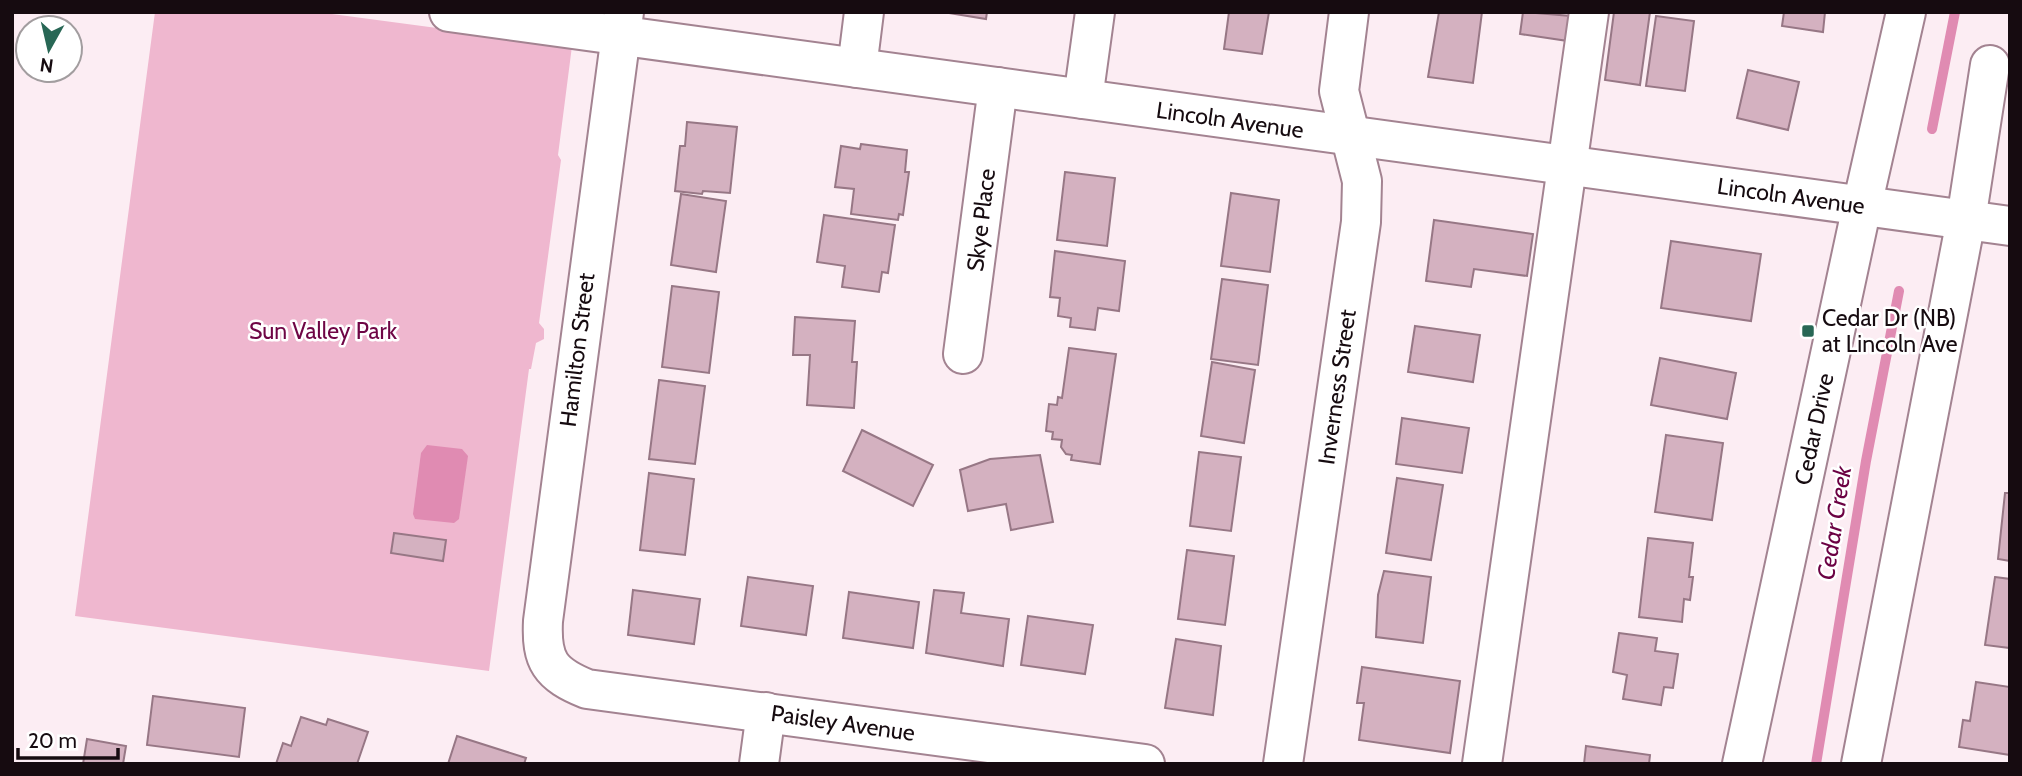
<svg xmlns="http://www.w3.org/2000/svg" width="2022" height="776" viewBox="0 0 2022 776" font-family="Cabin,sans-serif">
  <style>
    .green { fill: #efb7cf }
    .water { fill: #e08bb2 }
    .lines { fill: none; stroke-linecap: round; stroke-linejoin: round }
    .stream { stroke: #e08bb2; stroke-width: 10 }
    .building { fill: #d4b1c0; stroke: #977785; stroke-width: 2 }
    .minor-casing { stroke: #a38391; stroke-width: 42 }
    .minor { stroke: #fff; stroke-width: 38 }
    .poi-dot { fill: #286755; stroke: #fff; stroke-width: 2.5 }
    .labels { text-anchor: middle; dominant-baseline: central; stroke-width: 5; stroke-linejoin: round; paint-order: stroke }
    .street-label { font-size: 23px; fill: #160b10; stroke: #fff }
    .poi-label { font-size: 23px; fill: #160b10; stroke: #fff; text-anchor: start }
    .park-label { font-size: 23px; fill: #6e0545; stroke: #fff }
    .water-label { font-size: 24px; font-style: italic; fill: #6b0143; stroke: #fff }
  </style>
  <rect width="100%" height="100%" fill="#fcedf3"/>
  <polygon class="green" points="155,12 317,12 572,46 558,155 561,160 539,323 544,329 544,339 536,343 531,369 529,369 489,671 75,616"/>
  <polygon class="water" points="427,445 462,449 468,456 459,519 454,523 415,519 413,514 421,453"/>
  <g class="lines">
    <g class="stream">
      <polyline points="1932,129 1955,12"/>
      <polyline points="1816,764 1866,461 1899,291"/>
    </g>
  </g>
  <g class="building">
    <polygon points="943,12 987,12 986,19"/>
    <polygon points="1229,12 1269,12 1262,54 1224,49"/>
    <polygon points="1439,12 1482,12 1473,83 1428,77"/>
    <polygon points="1523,12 1571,16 1568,41 1520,34"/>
    <polygon points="1614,12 1650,12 1640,85 1605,80"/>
    <polygon points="1784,12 1825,12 1823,32 1782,26"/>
    <polygon points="1656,16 1694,21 1685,91 1646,86"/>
    <polygon points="1748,70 1799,82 1788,130 1737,118"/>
    <polygon points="687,122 737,127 730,193 703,191 702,194 675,191 680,146 685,146"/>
    <polygon points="861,144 907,150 905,172 909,172 903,215 899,214 898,220 851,214 854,189 835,187 841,146 860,149"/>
    <polygon points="1065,172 1115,178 1107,246 1057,240"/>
    <polygon points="1231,193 1279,200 1270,272 1221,266"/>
    <polygon points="681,194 726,201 716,272 671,265"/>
    <polygon points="824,215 895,225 888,273 882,272 879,292 842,287 845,266 817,262"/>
    <polygon points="1434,220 1533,234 1527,276 1474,269 1471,287 1426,281"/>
    <polygon points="1671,241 1761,254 1751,321 1661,308"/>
    <polygon points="1055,251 1125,261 1119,311 1098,308 1095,330 1070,327 1071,318 1058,316 1060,298 1050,297"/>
    <polygon points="1222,279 1268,285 1258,365 1211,359"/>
    <polygon points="672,286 719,292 709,373 662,367"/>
    <polygon points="795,317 855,321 852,362 857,362 854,408 807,405 810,355 793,355"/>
    <polygon points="1415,326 1480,335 1473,382 1408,372"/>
    <polygon points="1069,348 1116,354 1100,464 1071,460 1072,455 1066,454 1061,447 1062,440 1052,439 1053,432 1046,431 1049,404 1057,405 1058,397 1062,398"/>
    <polygon points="1660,358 1736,373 1727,419 1651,405"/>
    <polygon points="1212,362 1255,370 1244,443 1201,436"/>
    <polygon points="659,380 705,386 695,464 649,459"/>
    <polygon points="1402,418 1469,428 1462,473 1396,464"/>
    <polygon points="862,430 933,465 913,506 843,471"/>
    <polygon points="1666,435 1723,443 1712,520 1655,512"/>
    <polygon points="1199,452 1241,457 1231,531 1190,526"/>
    <polygon points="1040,455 1053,522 1011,530 1006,504 968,511 960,470 990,459"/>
    <polygon points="649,473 694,479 685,555 640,550"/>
    <polygon points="1397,478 1443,485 1431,560 1386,553"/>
    <polygon points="2005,493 2010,493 2010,561 1998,559"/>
    <polygon points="394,533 446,540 443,561 391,553"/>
    <polygon points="1648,538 1693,543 1689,577 1693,577 1690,600 1684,599 1682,622 1639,617"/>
    <polygon points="1187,550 1234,556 1225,625 1178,619"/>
    <polygon points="1384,571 1431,577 1423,643 1376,637 1378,595"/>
    <polygon points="748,577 813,586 806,635 741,626"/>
    <polygon points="1995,577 2010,579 2010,648 1985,645"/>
    <polygon points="633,590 700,599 694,644 628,635"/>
    <polygon points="934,590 964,593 961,613 1009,619 1003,666 926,653"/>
    <polygon points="849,592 919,602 913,648 843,638"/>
    <polygon points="1028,616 1093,625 1085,674 1021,665"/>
    <polygon points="1619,633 1657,638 1655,651 1678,654 1673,688 1664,687 1661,705 1623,699 1627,675 1613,672"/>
    <polygon points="1176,639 1221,646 1213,715 1165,708"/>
    <polygon points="1362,667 1460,681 1450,753 1359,740 1364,703 1357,703"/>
    <polygon points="1976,682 2010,687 2010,755 1959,747 1963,720 1970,721"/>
    <polygon points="153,696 245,708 239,757 147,745"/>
    <polygon points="301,717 326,725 328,719 368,732 357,764 276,764 283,743 291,746"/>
    <polygon points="457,736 526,758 524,764 448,764"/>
    <polygon points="87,739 126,746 123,764 83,764"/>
    <polygon points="1586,746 1650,755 1649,764 1584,764"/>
  </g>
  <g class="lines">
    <defs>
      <g id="minor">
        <polyline points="449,12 2010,226"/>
        <path d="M624,12L543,621C541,661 550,674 587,689L1145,764"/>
        <polyline points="857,68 864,12"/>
        <polyline points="1083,99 1095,12"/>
        <polyline points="963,354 998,87"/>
        <polyline points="759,764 766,712"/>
        <polyline points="1283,764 1361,222 1362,181 1339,91 1349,12"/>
        <polyline points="1482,764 1589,12"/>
        <polyline points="1742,764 1862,206 1906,12"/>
        <polyline points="1861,764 1966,220 1990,65"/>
      </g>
    </defs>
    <use href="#minor" class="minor-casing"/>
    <use href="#minor" class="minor"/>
  </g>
  <rect class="poi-dot" x="1801" y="324" width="14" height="14" rx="3.5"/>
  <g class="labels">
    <g class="street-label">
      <text transform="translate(1230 120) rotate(8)">Lincoln Avenue</text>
      <text transform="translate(1791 196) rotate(8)">Lincoln Avenue</text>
      <text transform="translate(981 220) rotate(-83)">Skye Place</text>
      <text transform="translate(577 350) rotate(-83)">Hamilton Street</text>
      <text transform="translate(1337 387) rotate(-82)">Inverness Street</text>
      <text transform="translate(1814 429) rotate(-78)">Cedar Drive</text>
      <text transform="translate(843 723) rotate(8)">Paisley Avenue</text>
    </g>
    <g class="poi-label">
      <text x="1822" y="318">Cedar Dr (NB)<tspan x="1822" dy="26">at Lincoln Ave</tspan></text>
    </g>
    <g class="park-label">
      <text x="323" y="331">Sun Valley Park</text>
    </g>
    <g class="water-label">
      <text transform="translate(1834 523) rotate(-81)">Cedar Creek</text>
    </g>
  </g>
  <rect width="2022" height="776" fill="none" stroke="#160b10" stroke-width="28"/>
  <g transform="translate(49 49) rotate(188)"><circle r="33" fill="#ffffff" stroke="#a29d9f" stroke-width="2"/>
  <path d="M0-5L12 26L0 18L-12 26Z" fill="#286755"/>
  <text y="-10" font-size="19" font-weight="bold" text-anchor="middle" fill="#160b10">N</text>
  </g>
  <path d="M18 748v10h100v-10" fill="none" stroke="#160b10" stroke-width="3.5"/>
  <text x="28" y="748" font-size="21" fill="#160b10" stroke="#ffffff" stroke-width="5" paint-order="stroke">20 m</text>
</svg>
